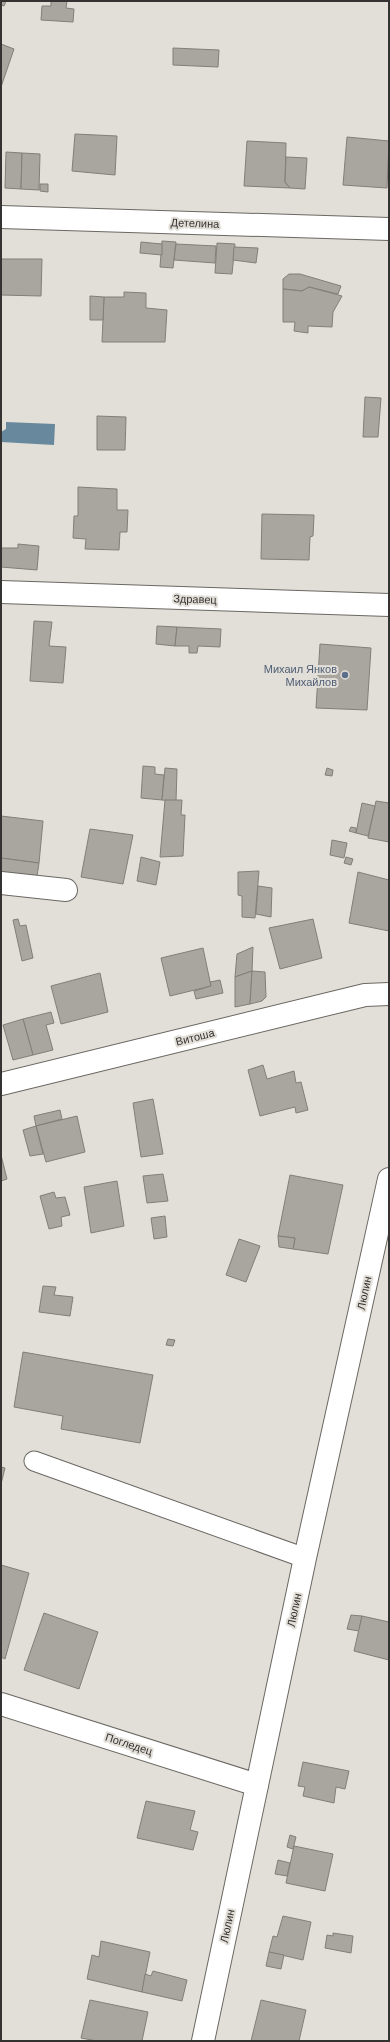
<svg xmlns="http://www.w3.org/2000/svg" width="390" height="2042" viewBox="0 0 390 2042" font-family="'DM Sans',sans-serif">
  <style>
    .water { fill: #68889d }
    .building { fill: #a9a6a0; stroke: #827f79 }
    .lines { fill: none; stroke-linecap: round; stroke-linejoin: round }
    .service-casing { stroke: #6b6762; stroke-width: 21 }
    .minor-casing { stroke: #6b6762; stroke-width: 24 }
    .service { stroke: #fff; stroke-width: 19 }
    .minor { stroke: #fff; stroke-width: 22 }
    .service-dot { fill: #5c6f8a; stroke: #e2ded8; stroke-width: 1.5 }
    .labels { text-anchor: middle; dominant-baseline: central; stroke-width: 4; stroke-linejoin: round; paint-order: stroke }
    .street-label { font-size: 11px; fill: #353331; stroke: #e2ded8 }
    .service-label { font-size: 11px; fill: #4e5e75; stroke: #e2ded8; text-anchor: end }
  </style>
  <rect width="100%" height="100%" fill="#e2ded8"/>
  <polygon class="water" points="6,422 55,424 54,445 1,442 1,432 6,429"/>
  <g class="building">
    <polygon points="1,1 6,1 4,6 1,5"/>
    <polygon points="51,1 67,1 66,8 74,9 73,22 41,20 42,6 51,6"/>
    <polygon points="1,44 14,49 1,87"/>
    <polygon points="173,48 219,50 218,67 173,65"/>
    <polygon points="75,134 117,136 115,175 72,171"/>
    <polygon points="347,137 389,141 387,188 343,185"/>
    <polygon points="247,141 286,143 285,182 290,188 244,186"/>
    <polygon points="6,152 22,153 21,189 5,188"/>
    <polygon points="22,153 40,154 39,190 21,189"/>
    <polygon points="286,157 307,158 305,189 290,188 285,182"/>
    <polygon points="40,184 48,184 48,192 40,191"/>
    <polygon points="162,241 176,242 173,268 160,267"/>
    <polygon points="141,242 162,244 162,255 140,253"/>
    <polygon points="217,243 235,244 232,274 215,273"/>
    <polygon points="176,244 216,246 215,263 174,260"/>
    <polygon points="234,247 258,248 256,263 233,260"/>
    <polygon points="1,259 42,259 41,296 1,295"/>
    <polygon points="289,274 300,274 341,286 338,294 309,287 302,291 283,289 283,279"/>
    <polygon points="309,287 342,296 333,312 332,327 308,326 308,333 294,331 295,322 283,322 283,289 302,291"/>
    <polygon points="124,292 146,293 146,308 167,310 165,342 102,342 104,297 124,297"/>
    <polygon points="90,296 104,297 103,320 90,320"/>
    <polygon points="365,397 381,398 378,437 363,437"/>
    <polygon points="97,416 126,417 125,450 97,450"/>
    <polygon points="78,487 117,489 117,510 128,510 127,532 120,532 119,550 85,549 86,539 73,538 74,516 78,516"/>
    <polygon points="262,514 314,515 313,536 310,537 309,560 261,559"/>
    <polygon points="18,544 39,546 37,570 1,567 1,548 18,548"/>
    <polygon points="34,621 52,622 49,646 66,647 63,683 30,681"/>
    <polygon points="157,626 177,627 175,646 156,644"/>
    <polygon points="177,627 221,629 220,647 198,646 197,653 189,653 189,646 175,646"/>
    <polygon points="320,644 371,648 367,710 316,708"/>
    <polygon points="143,766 155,767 155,774 164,775 162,800 141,798"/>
    <polygon points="165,768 177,769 176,801 162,800"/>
    <polygon points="327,768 333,770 332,776 325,775"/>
    <polygon points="165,800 182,800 181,815 185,815 183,856 160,857"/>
    <polygon points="376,801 389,803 389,842 368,838"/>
    <polygon points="362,803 375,806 368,836 356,833"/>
    <polygon points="1,816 43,821 39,863 1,858"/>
    <polygon points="351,827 356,828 356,833 349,831"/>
    <polygon points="90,829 133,835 123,884 81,877"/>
    <polygon points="332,840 347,843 344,858 330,855"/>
    <polygon points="141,857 160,862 156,885 137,881"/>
    <polygon points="346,857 353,859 351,865 344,863"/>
    <polygon points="1,858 39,863 36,883 1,878"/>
    <polygon points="259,871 255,918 242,917 242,896 238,895 238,872"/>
    <polygon points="358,872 389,880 389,931 349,923"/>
    <polygon points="258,886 272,888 271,917 256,914"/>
    <polygon points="18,919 20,926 26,925 33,958 22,961 13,920"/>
    <polygon points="313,919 322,958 280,969 269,928"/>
    <polygon points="253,947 252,971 235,977 237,954"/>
    <polygon points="203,948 211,986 170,996 161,958"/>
    <polygon points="252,971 250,1004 235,1007 235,977"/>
    <polygon points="252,971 265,972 266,997 262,1001 250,1004"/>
    <polygon points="100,973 108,1012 61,1024 51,986"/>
    <polygon points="220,980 223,993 196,999 194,991 211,986 210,982"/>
    <polygon points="51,1012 54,1023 46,1025 53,1050 33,1055 23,1019"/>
    <polygon points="23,1019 33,1055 13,1060 3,1025"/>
    <polygon points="263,1065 267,1079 294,1071 296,1083 301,1082 308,1110 296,1113 295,1107 260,1116 248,1070"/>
    <polygon points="153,1099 163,1154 141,1157 133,1103"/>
    <polygon points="60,1110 62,1119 36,1126 34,1116"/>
    <polygon points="77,1116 85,1152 46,1162 36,1126"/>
    <polygon points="36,1126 43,1154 30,1156 23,1130"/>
    <polygon points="1,1155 7,1179 1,1181"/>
    <polygon points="163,1174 168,1201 147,1203 143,1176"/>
    <polygon points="290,1175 343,1185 328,1254 293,1249 295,1238 278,1236"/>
    <polygon points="117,1181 124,1226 91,1233 84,1187"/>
    <polygon points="54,1192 56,1198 65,1197 70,1215 61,1217 62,1226 49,1229 40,1196"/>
    <polygon points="165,1216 167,1237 154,1239 151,1218"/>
    <polygon points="278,1236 295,1238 293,1249 279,1247"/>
    <polygon points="239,1239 260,1246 246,1282 226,1275"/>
    <polygon points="43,1286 56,1287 54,1295 73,1297 70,1316 39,1312"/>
    <polygon points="168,1339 175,1340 173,1346 166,1345"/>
    <polygon points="23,1352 153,1375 140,1443 61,1429 63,1416 14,1407"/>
    <polygon points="1,1467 5,1468 1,1484"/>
    <polygon points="1,1565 29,1573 5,1659 1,1657"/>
    <polygon points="44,1613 98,1632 79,1689 24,1670"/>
    <polygon points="351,1615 362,1616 359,1631 347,1629"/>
    <polygon points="362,1616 389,1622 389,1660 354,1651"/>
    <polygon points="303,1762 349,1771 345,1789 336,1787 334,1803 303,1796 305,1787 298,1786"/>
    <polygon points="146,1801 195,1811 190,1830 198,1832 193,1850 137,1838"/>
    <polygon points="290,1835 296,1837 293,1849 287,1847"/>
    <polygon points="294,1846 333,1854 325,1891 286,1883"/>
    <polygon points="278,1860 290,1863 287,1876 275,1874"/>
    <polygon points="283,1916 311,1922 303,1960 269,1952 273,1936 277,1937"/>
    <polygon points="333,1933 353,1936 351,1953 325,1948 327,1935 333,1936"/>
    <polygon points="101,1941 150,1952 142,1992 87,1979 92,1955 99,1957"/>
    <polygon points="269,1952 284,1955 281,1969 266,1966"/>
    <polygon points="153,1971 187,1980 182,2001 142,1992 145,1974 151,1976"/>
    <polygon points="90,2000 148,2012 142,2041 97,2041 81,2038"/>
    <polygon points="261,2000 306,2010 299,2041 251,2041"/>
  </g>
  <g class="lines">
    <defs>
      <polyline id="service" points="34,1461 305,1558"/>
      <g id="minor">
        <polyline points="1,217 389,229"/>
        <polyline points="1,592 389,605"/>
        <polyline points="1,883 66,890"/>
        <polyline points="1,1084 365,995 389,994"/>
        <polyline points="1,1704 257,1785"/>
        <polyline points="203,2041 305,1558 389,1179"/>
      </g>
    </defs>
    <use href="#service" class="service-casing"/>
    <use href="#minor" class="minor-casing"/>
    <use href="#service" class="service"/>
    <use href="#minor" class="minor"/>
  </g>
  <circle class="service-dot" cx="345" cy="675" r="4"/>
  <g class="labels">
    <g class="street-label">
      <text transform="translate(195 223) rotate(2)">Детелина</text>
      <text transform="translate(195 599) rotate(2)">Здравец</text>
      <text transform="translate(195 1037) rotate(-14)">Витоша</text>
      <text transform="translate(364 1293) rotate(-78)">Люлин</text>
      <text transform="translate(294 1610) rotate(-78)">Люлин</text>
      <text transform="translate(129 1744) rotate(18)">Погледец</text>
      <text transform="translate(227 1926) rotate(-78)">Люлин</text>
    </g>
    <g class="service-label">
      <text x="337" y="669">Михаил Янков<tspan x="337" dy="13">Михайлов</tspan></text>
    </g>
  </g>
  <rect width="390" height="2042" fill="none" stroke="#353331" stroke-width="4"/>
</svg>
